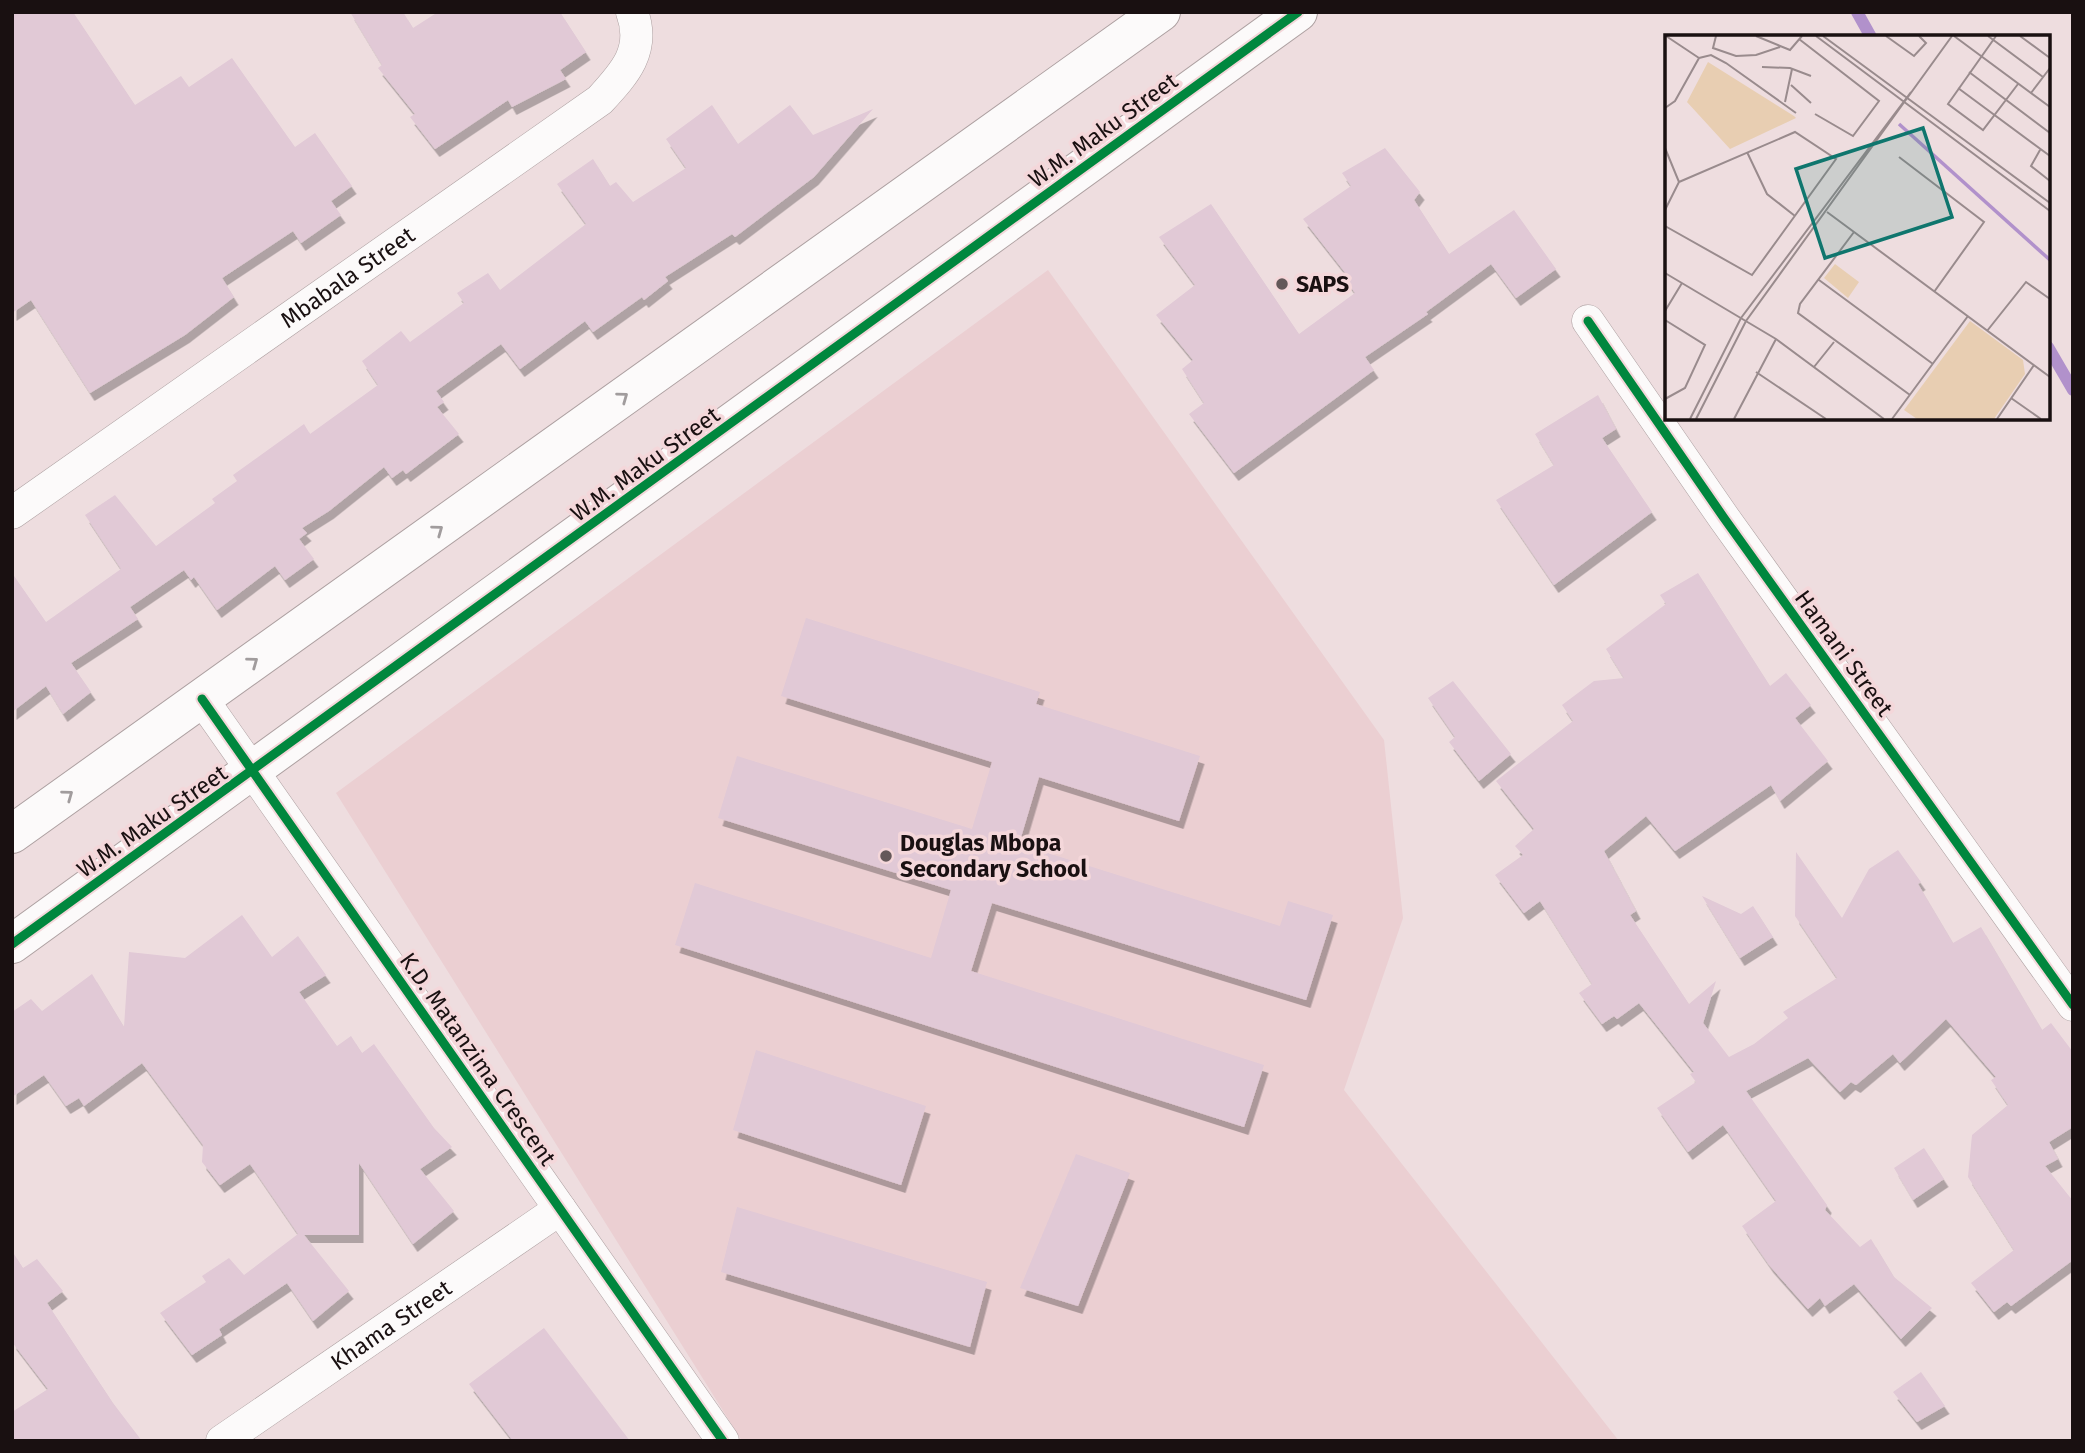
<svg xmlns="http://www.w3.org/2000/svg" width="2085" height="1453" viewBox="0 0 2085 1453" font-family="'Fira Sans',sans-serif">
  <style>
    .built { fill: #ebcfd2 }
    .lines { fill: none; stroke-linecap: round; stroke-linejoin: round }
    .stream { stroke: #b191cb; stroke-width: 12 }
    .building { fill: #e1c9d6; filter: url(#shadow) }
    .street-casing { stroke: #ada0a1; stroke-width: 33 }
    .secondary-casing { stroke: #ada0a1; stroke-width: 40 }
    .street { stroke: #fcfafa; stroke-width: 32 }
    .secondary { stroke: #fcfafa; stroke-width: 38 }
    .cycleway-casing { stroke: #f4d7da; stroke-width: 13 }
    .cycleway { stroke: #00873e; stroke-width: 9 }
    .oneway { stroke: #a19c9d }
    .poi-dot { fill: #645859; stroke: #f4d7da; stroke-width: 2.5 }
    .labels { text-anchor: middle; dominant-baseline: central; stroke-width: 7; stroke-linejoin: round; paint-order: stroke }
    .street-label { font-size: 23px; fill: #191011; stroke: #f4d7da }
    .poi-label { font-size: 23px; font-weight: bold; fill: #191011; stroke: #f4d7da; text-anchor: start }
    .inset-river { fill: none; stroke: #b191cb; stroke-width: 3.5 }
    .inset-road { fill: none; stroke: #998b8d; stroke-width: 2 }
    .view { fill: #0f766e; fill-opacity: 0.15; stroke: #0f766e; stroke-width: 3.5 }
    .inset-edge { fill: none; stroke: #191011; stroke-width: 3.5 }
  </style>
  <defs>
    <filter id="shadow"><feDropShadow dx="4.5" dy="8" stdDeviation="0" flood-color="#0004"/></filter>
  </defs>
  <rect width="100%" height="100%" fill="#eedddf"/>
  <polygon class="built" points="1048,270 1384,740 1403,918 1344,1090 1619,1441 742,1441 336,793"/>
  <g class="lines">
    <g class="stream">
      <polyline points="1857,12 1871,37"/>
      <polyline points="2048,347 2073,390"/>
    </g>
  </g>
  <g class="building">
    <polygon points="12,12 73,12 135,105 181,76 189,87 232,58 295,147 315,133 352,186 331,201 341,215 301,243 293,231 222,278 234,297 185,335 90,393 31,300 12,313"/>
    <polygon points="350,12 403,12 413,28 438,12 560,12 586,52 560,70 566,79 512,107 508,100 435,149 410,117 415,114 378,68 382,65"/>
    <polygon points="712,105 738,144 790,105 813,135 873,109 814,177 735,237 732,234 665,277 668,281 644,300 642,297 593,332 585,321 520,369 501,344 436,391 444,402 437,407 459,434 406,474 403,470 392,478 384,467 329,511 302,528 307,533 299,539 314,559 285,580 275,566 217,610 194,577 191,580 184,570 130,607 138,619 71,663 91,692 63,714 46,686 12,712 12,573 46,622 121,569 85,515 115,495 156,546 215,503 212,499 237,481 233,475 304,424 310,434 378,385 362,361 401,331 410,342 464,303 457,293 488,273 500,290 586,224 557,184 593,159 610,186 616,182 633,202 686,168 666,139"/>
    <polygon points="1385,148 1420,192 1414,200 1449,254 1514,210 1556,269 1516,298 1491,264 1426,312 1428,314 1365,357 1374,370 1234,473 1189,414 1204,403 1182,369 1193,360 1156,315 1195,285 1159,237 1211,204 1299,334 1355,293 1344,278 1347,275 1303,219 1351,186 1342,173"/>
    <polygon points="1598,395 1616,429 1602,438 1652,512 1554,585 1496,500 1554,465 1535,434"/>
    <polygon points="1698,573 1770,686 1786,673 1811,705 1795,718 1828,761 1780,801 1771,785 1675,851 1646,816 1604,851 1636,911 1630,915 1689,1004 1716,981 1703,1023 1729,1057 1754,1044 1788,1018 1783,1012 1837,978 1795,916 1796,852 1842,918 1869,869 1898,850 1921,882 1918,884 1953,943 1981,927 2042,1030 2051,1023 2073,1052 2073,1127 2049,1142 2058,1159 2045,1166 2073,1201 2073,1260 2011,1306 2007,1302 1994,1312 1971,1283 2014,1250 1968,1177 1972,1135 2008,1105 1991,1080 1996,1077 1946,1019 1900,1063 1893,1054 1856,1085 1851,1082 1840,1092 1808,1058 1746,1091 1827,1205 1825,1210 1860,1247 1871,1239 1894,1277 1932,1308 1901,1339 1854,1284 1825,1306 1820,1298 1808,1309 1769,1265 1742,1226 1776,1201 1723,1125 1688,1152 1657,1108 1696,1082 1690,1074 1694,1072 1639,1003 1617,1019 1614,1016 1602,1024 1579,993 1592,984 1540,901 1524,913 1495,875 1523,855 1515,846 1534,829 1496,781 1573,721 1562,705 1594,681 1624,678 1606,649 1666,604 1660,595"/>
    <polygon points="806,618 1040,692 1036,704 1200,756 1179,821 1039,777 1019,844 1280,926 1288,901 1333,915 1306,1000 992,903 971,971 1264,1065 1244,1127 675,945 695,883 931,958 951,890 718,818 737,756 972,829 992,762 781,696"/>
    <polygon points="1453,681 1511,754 1479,781 1449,742 1455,737 1428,698"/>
    <polygon points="1702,896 1741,914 1753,906 1773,937 1740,958"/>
    <polygon points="242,915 272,957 298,936 326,975 299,992 337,1046 351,1036 362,1053 374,1044 434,1128 452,1147 420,1169 454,1211 413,1244 359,1163 359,1235 304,1235 349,1291 313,1321 287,1283 219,1329 222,1335 192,1355 160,1313 206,1282 202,1276 229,1258 244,1275 298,1234 250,1164 220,1185 202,1162 203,1145 142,1063 84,1106 79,1098 66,1106 44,1075 12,1097 12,1012 31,999 42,1011 92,974 124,1027 129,952 185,958"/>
    <polygon points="756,1050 926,1106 901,1185 733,1130"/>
    <polygon points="1924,1148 1944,1179 1913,1200 1894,1168"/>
    <polygon points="1076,1154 1130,1173 1078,1306 1020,1288"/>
    <polygon points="737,1207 987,1282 970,1347 721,1272"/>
    <polygon points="12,1251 23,1268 37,1259 63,1291 47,1303 113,1403 142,1441 12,1441 12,1412 48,1389 12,1342"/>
    <polygon points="544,1328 630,1441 513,1441 469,1384"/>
    <polygon points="1921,1372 1945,1406 1917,1422 1893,1392"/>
  </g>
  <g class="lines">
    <defs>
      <g id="street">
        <polyline points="1588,321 1724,518 2073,1005"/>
        <path id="s1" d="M12,513L600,100C625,73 646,50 632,12"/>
        <polyline points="202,699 723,1441"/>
        <path id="s2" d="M222,1441L560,1209"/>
      </g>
      <g id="secondary">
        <polyline points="12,834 1161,12"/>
        <polyline points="12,944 1298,12"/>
      </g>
    </defs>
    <use href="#street" class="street-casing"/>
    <use href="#secondary" class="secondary-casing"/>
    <use href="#street" class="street"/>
    <use href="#secondary" class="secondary"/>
    <defs>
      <g id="cycleway">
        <polyline points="1588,321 1724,518 2073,1005"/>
        <polyline points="202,699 723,1441"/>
        <polyline points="12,944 1298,12"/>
      </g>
    </defs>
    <use href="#cycleway" class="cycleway-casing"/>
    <use href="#cycleway" class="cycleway"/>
  </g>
  <defs><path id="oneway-chevron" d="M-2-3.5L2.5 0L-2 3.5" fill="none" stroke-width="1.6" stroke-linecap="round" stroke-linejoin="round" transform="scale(1.75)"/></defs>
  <g class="oneway">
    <use href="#oneway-chevron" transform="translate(623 397) rotate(-36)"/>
    <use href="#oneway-chevron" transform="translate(438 530) rotate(-36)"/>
    <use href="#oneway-chevron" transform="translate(253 662) rotate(-36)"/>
    <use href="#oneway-chevron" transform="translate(68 795) rotate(-36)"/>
  </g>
  <g class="poi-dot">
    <circle cx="1282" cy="284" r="7"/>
    <circle cx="886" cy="856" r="7"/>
  </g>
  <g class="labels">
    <g class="street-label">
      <text transform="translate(1103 130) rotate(-36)">W.M. Maku Street</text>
      <text stroke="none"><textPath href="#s1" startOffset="410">Mbabala Street</textPath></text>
      <text transform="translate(645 464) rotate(-36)">W.M. Maku Street</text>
      <text transform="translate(1844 653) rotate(54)">Hamani Street</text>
      <text transform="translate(152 821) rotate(-35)">W.M. Maku Street</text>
      <text transform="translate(478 1059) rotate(55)">K.D. Matanzima Crescent</text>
      <text stroke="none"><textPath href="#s2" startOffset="205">Khama Street</textPath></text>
    </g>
    <g class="poi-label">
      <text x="1296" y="284">SAPS</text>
      <text x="900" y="843">Douglas Mbopa<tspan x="900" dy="26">Secondary School</tspan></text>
    </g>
  </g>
  <g transform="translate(1665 35)">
    <rect width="385" height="385" fill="#eedddf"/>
    <path d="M43,27L129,81L131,83L65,114L22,67ZM170,229L194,247L183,263L159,243ZM305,286L358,325L360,339L329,384H252L239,375Z" fill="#e8ceb2"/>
    <path class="inset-river" d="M234,89L385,225"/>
    <path class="inset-road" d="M51,1L48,13L71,21L91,20L115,12M91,1L125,15L137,1M151,1L385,176M158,1L385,168M221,1L249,21L261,8L254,1M289,1L385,72M323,1L378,42M331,1L283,69L318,95L353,49M355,1L385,23M134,4L214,66L188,101L150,79M34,23L46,20L61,28L131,78M97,32L125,33L146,41M304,37L385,98M126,50L146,68M293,53L385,121M366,58L385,33M120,67L127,34M0,73L10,66L34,23L1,1M0,113L14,147L0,175M375,115L366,131L385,146M82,117L102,159L130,181M234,122L319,187L269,257M162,177L385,342M0,191L87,240L171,124L130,97L14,147M189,197L135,269L133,278L245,360M0,238L111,304L219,384M154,245L268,329M0,276L17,248M0,285L40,310L20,353L0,364M322,296L361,247L385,264M149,332L169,307M91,337L161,384M346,363L376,384M25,384L76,283L246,57M31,384L81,286L287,1M69,384L111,304M227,384L303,281M332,384L369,330"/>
    <path class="view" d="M258,93L287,182L160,223L131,134Z"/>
    <rect width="385" height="385" class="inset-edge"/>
  </g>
  <rect width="2085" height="1453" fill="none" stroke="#191011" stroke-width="28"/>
</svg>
